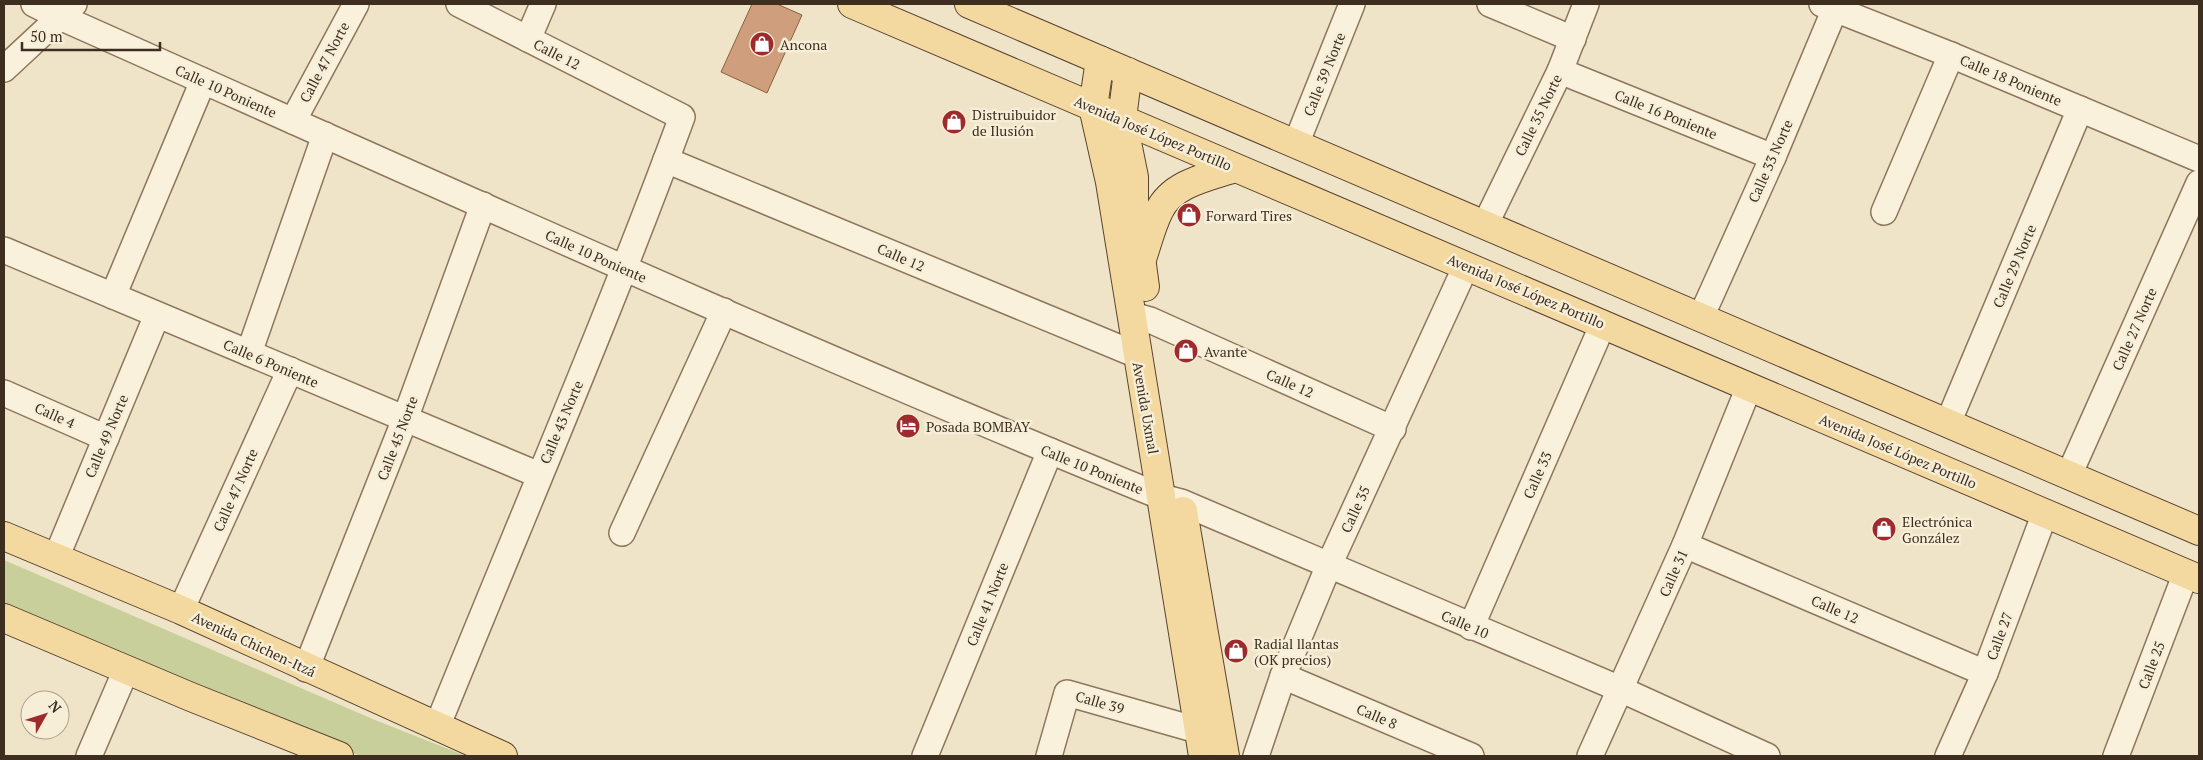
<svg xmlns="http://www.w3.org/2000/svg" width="2203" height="760" viewBox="0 0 2203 760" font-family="'PT Serif',serif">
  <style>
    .green { fill: #c9cf9b }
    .building { fill: #cf9f7d; stroke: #8d5f41 }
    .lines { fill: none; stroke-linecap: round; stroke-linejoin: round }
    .minor-casing { stroke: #8d765c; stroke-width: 28 }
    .major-casing { stroke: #5b4430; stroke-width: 30 }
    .minor { stroke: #faf1dc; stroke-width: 25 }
    .major { stroke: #f3d9a0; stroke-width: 28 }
    .labels { text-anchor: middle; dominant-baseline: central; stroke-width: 5; stroke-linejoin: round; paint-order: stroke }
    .poi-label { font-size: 14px; fill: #3d2e20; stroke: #f7eed8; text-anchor: start }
    .street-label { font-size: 14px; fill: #3d2e20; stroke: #f7eed8 }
  </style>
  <rect width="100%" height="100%" fill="#f0e4c8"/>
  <polygon class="green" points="4,560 375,720 466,756 360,756 4,605"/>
  <polygon class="building" points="752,4 777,4 802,15 767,93 721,72"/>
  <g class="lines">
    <defs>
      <g id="minor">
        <path d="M34,4L60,17C426,180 791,346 1162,497L1181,502L1620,689L1767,756"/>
        <polyline points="1490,4 1573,39"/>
        <polyline points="1822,4 1951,55 2199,159"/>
        <polyline points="528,39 543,4"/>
        <polyline points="4,69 74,4"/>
        <polyline points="1560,71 1773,157"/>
        <polyline points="293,121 356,4"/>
        <polyline points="1296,144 1352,4"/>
        <polyline points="666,160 1137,355"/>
        <polyline points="1884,212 1951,55"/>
        <polyline points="1485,225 1560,71 1586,4"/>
        <polyline points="4,250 539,475"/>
        <polyline points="113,296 203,81"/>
        <polyline points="1132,315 1150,320 1393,429"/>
        <polyline points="1701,317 1773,157 1837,4"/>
        <polyline points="249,353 325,135"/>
        <polyline points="4,393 106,438"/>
        <polyline points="1948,423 2080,109"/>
        <polyline points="2069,475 2199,183"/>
        <polyline points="622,533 724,311"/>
        <polyline points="1685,545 1985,673"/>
        <polyline points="56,558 157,315"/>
        <polyline points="181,610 290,370"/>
        <polyline points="1471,627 1603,324"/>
        <polyline points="306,669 405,419 483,205"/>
        <polyline points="1283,676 1471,756"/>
        <path d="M437,727C519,524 606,323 682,117L459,4"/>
        <polyline points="89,756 126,670"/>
        <polyline points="925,756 1050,451"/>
        <polyline points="1049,756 1067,693 1197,730"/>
        <polyline points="1256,756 1283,676 1329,565 1466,266"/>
        <polyline points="1590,756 1685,545 1749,387"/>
        <polyline points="1948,756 1985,673 2045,513"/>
        <polyline points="2116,756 2186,573"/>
      </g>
      <g id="major">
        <polyline points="852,4 2199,579"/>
        <polyline points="969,4 2199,531"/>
        <polyline points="1100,60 1093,107 1110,182 1203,756"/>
        <polyline points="1128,72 1122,118 1134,177 1134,205 1145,287"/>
        <path d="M1143,256C1148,241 1152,225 1159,211C1172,183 1208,177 1235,168"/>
        <polyline points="1183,511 1225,756"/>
        <polyline points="4,536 181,610 503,756"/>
        <polyline points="4,618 191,697 339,756"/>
      </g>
    </defs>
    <use href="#minor" class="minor-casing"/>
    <use href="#major" class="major-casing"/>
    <use href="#minor" class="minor"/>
    <use href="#major" class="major"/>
  </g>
  <defs>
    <symbol id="shop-disc" viewBox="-11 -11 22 22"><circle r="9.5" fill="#9e2a2b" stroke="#f7eed8"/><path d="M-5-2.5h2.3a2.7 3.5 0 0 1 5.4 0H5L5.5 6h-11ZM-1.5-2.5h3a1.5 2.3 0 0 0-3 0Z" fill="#fff"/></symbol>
    <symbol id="hotel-disc" viewBox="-11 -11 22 22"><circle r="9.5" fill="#9e2a2b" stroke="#f7eed8"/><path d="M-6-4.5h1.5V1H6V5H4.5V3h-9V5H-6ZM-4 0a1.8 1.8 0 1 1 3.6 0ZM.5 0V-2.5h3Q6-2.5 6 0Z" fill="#fff"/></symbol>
  </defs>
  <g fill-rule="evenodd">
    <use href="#shop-disc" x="748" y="30" width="28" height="28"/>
    <use href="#shop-disc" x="940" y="108" width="28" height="28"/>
    <use href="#shop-disc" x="1175" y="201" width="28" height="28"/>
    <use href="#shop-disc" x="1172" y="337" width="28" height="28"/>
    <use href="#hotel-disc" x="894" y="412" width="28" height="28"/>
    <use href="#shop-disc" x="1870" y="515" width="28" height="28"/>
    <use href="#shop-disc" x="1222" y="637" width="28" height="28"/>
  </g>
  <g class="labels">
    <g class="poi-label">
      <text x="780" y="44">Ancona</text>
      <text x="972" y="114">Distruibuidor<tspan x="972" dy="16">de Ilusión</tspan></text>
      <text x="1206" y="215">Forward Tires</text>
      <text x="1204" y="351">Avante</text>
      <text x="926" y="426">Posada BOMBAY</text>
      <text x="1902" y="521">Electrónica<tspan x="1902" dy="16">González</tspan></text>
      <text x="1254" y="643">Radial llantas<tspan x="1254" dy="16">(OK precios)</tspan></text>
    </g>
    <g class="street-label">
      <text transform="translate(557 54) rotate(27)">Calle 12</text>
      <text transform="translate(324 62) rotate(-62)">Calle 47 Norte</text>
      <text transform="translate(1324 74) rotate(-68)">Calle 39 Norte</text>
      <text transform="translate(2011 80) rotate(23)">Calle 18 Poniente</text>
      <text transform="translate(226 91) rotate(24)">Calle 10 Poniente</text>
      <text transform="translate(1666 114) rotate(22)">Calle 16 Poniente</text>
      <text transform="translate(1538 115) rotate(-64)">Calle 35 Norte</text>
      <text transform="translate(1153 133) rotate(23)">Avenida José López Portillo</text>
      <text transform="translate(1770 161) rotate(-66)">Calle 33 Norte</text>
      <text transform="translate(596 256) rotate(24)">Calle 10 Poniente</text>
      <text transform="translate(901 257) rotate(23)">Calle 12</text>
      <text transform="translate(2014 266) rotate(-67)">Calle 29 Norte</text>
      <text transform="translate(1526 291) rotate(23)">Avenida José López Portillo</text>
      <text transform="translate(2134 329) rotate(-66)">Calle 27 Norte</text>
      <text transform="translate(271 363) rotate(23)">Calle 6 Poniente</text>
      <text transform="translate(1290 383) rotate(24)">Calle 12</text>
      <text transform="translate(1146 408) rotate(80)">Avenida Uxmal</text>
      <text transform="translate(55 415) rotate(24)">Calle 4</text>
      <text transform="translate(561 422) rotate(-67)">Calle 43 Norte</text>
      <text transform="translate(106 436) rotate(-67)">Calle 49 Norte</text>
      <text transform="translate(397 438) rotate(-69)">Calle 45 Norte</text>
      <text transform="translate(1898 451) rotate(23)">Avenida José López Portillo</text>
      <text transform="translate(1092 469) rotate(22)">Calle 10 Poniente</text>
      <text transform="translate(1537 475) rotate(-66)">Calle 33</text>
      <text transform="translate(235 490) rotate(-66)">Calle 47 Norte</text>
      <text transform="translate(1355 509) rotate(-65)">Calle 35</text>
      <text transform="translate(1673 573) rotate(-66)">Calle 31</text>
      <text transform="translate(987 604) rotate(-68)">Calle 41 Norte</text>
      <text transform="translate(1835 609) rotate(23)">Calle 12</text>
      <text transform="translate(1465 624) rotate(23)">Calle 10</text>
      <text transform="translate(1999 636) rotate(-70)">Calle 27</text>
      <text transform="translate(254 644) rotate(25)">Avenida Chichen-Itzá</text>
      <text transform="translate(2151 665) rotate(-69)">Calle 25</text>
      <text transform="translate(1100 702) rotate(16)">Calle 39</text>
      <text transform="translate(1377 716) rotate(23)">Calle 8</text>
    </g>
  </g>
  <rect width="2203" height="760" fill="none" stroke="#3d2e20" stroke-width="10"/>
  <g transform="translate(45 715) rotate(51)"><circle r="24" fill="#f7eed8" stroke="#ada18e"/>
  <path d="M0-4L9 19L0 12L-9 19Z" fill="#9e2a2b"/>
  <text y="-8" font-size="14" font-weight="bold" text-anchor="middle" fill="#3d2e20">N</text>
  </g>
  <path d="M22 42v8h138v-8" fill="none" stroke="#3d2e20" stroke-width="2.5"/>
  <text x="30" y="42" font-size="15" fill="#3d2e20" stroke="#f7eed8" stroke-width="4" paint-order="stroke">50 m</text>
</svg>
